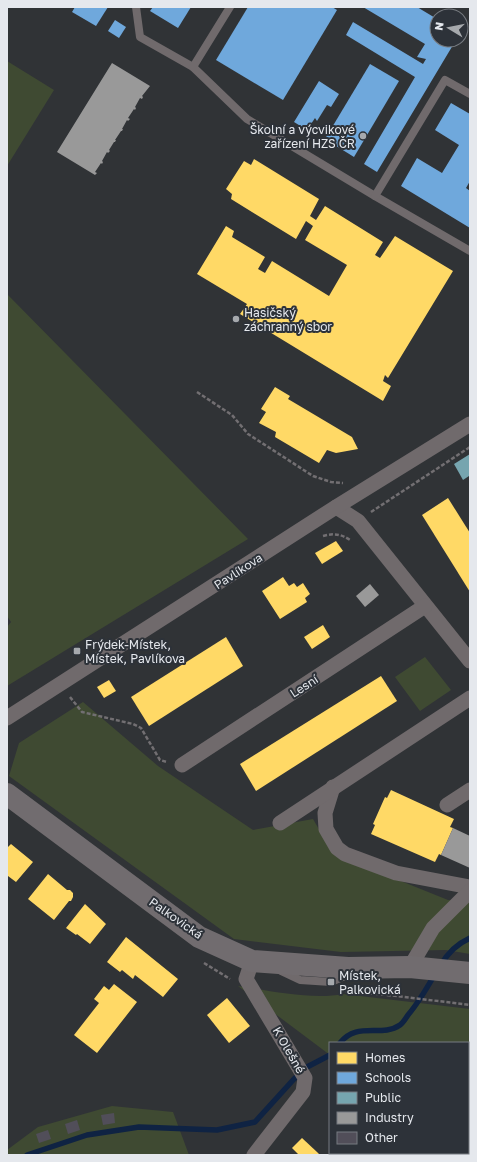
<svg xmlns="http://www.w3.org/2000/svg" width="477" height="1162" viewBox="0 0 477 1162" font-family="'Golos Text',sans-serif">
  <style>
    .green { fill: #3f4a32 }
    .homes { fill: #ffd966 }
    .schools { fill: #6fa8dc }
    .public { fill: #76a5af }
    .industry { fill: #999 }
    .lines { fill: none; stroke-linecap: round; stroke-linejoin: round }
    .stream { stroke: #0f2343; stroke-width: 5.5 }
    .building { fill: #514e59 }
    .path { stroke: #726f72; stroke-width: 2.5; stroke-dasharray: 4 2; stroke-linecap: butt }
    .lane { stroke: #706a6c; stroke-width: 8 }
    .street { stroke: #706a6c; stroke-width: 15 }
    .secondary { stroke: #716c6f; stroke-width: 22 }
    .poi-dot { fill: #a6a9ad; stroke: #2d3239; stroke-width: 1.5 }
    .labels { text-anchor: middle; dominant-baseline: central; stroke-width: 4; stroke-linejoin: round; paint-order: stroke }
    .poi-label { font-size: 12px; fill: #e5e8ed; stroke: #2d3239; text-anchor: start }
    .street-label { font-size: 12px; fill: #e5e8ed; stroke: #2d3239 }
  </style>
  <rect width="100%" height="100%" fill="#303336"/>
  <g class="green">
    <polygon points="7,61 54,90 7,166"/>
    <polygon points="7,294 248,539 7,686 7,627 11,622 7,616"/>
    <polygon points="425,657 451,690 420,711 395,677"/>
    <polygon points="83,702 158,766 253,830 313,819 331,850 376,871 448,900 470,901 470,954 446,950 341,952 234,939 9,776 19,743"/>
    <path d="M238,986C270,991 313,1000 343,994L470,1009V1075L468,1077V1043H330V1055Z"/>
    <polygon points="112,1106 173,1112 189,1155 7,1155 7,1150 38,1127"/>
  </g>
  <g class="homes">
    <polygon points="254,159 319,199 310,216 316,220 325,206 383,242 375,255 380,258 395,236 453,271 388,378 385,375 383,381 391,386 383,401 240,314 247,304 197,274 226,226 234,231 232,237 265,257 258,269 265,273 272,261 329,296 347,265 305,240 313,226 306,221 296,239 231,199 232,194 226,189 244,161 251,165"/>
    <polygon points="275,387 290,396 288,399 352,437 358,449 336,453 327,450 319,463 275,437 276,432 259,423 266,412 261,409"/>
    <polygon points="448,498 470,533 470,592 422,515"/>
    <polygon points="336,541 343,551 322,564 315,553"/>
    <polygon points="283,577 289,586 294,583 297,587 303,583 310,594 305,598 307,602 280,619 262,591"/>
    <polygon points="323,625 330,637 312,649 304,637"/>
    <polygon points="226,637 243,666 149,726 131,697"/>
    <polygon points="381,676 397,701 256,791 240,764"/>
    <polygon points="109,680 116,691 104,698 97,687"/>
    <polygon points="391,790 454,819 450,827 453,828 441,855 439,854 435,862 371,834 375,825 373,824 385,797 387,798"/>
    <polygon points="11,844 33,862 16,882 8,876 7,877 7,848"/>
    <polygon points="48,874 67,890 70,890 73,893 73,897 71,901 69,901 54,920 28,899"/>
    <polygon points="85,904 106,924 90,944 77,934 76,935 66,928"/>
    <polygon points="126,937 178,979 163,997 135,975 133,979 122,970 120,972 107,962"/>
    <polygon points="114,984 137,1002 97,1053 74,1035 99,1003 94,999 104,986 109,990"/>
    <polygon points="227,998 250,1026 229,1043 207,1015"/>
    <polygon points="302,1138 317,1152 320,1155 299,1155 292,1148"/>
  </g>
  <g class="schools">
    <polygon points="75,7 108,7 96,26 72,12"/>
    <polygon points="153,7 191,7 178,28 150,11"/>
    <polygon points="248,7 332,7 337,10 283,100 216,60"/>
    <polygon points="363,7 417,7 437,19 437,40 456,40 377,172 364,164 415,77 346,35 353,22 423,64 426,59 417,57 425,44"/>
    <polygon points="115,20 126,27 119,38 108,31"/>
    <polygon points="370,64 399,81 354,157 325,139"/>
    <polygon points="319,81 339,94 331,107 327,105 317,121 315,118 307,130 294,122"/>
    <polygon points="451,103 470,114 470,181 466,188 470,191 470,228 401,186 417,158 442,173 459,145 435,130"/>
  </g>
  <polygon class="public" points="470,454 470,477 469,476 463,480 454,464"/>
  <g class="industry">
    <polygon points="112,63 150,86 142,96 143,97 142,99 140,98 135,107 136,108 135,110 134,109 128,118 130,119 128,121 127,120 122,129 123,129 122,131 121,131 115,140 116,140 115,142 114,142 109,150 110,151 108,153 107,152 102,161 103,162 102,164 101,163 95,172 97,173 95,175 57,152"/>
    <polygon points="370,584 379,595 365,607 356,596"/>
    <polygon points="453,828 470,836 470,868 441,855"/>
  </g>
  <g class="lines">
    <g class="stream">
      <path d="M441,965C448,952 457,944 470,938"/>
      <path d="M340,1043C357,1021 381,1038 400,1025C403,1023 406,1018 408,1015C419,1002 427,988 435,974"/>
      <polyline points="27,1155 87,1135 139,1127 217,1130 255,1122 294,1079 307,1067 330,1055"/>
    </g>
  </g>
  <g class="building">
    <polygon points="114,1113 115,1123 103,1125 101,1115"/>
    <polygon points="77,1120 80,1130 68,1134 65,1124"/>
    <polygon points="48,1130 51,1139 39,1143 36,1134"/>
  </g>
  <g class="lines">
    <g class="path">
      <polyline points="197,392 232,415 248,434 313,476 331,482 343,483"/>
      <polyline points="371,512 470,447"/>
      <path d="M323,536C334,533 341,534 350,540"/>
      <polyline points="70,697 82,712 133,724 141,728 160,760 167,762"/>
      <polyline points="204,963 230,979"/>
      <polyline points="345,991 397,996 470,1005"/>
    </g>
    <g class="lane">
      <polyline points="136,7 140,37 193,67"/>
      <polyline points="230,7 193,67 247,119 375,196 470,251"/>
      <polyline points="375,196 445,80 470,94"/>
      <polyline points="281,971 300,980 331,982 349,974"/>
    </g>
    <g class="street">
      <polyline points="336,507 358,521 470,661"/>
      <polyline points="7,718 336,507 470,424"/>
      <polyline points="182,765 425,606"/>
      <polyline points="333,787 325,813 326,829 337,848 345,854 396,873 470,887"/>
      <polyline points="447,805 470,790"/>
      <polyline points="280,823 470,698"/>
      <polyline points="252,961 246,979 305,1078 303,1092 254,1155"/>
      <polyline points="410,967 433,928 470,891"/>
    </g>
    <polyline class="secondary" points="7,794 199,937 252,961 348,968 410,967 470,973"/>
  </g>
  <g class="poi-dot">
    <circle cx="363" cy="136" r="4"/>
    <circle cx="236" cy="319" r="4"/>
    <rect x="73" y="647" width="8" height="8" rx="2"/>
    <rect x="327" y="978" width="8" height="8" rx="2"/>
  </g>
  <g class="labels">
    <g class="poi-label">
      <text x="355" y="129" text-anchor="end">Školní a výcvikové<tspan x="355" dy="14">zařízení HZS ČR</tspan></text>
      <text x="244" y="312">Hasičský<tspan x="244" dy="14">záchranný sbor</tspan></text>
      <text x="85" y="644">Frýdek-Místek,<tspan x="85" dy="14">Místek, Pavlíkova</tspan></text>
      <text x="339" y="975">Místek,<tspan x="339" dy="14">Palkovická</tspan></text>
    </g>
    <g class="street-label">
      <text transform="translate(238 571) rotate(-33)">Pavlíkova</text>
      <text transform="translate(304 686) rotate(-33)">Lesní</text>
      <text transform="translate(176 918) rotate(35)">Palkovická</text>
      <text transform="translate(289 1050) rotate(60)">K Olešné</text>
    </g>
  </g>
  <rect width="477" height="1162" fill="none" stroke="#e5e8ed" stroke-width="16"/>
  <rect x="329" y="1042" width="140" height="112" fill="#2d3239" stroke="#777b81"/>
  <rect x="337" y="1052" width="20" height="12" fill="#ffd966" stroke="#777b81"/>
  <text x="365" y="1062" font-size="12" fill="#e5e8ed">Homes</text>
  <rect x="337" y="1072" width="20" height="12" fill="#6fa8dc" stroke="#777b81"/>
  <text x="365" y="1082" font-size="12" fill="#e5e8ed">Schools</text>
  <rect x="337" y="1092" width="20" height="12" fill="#76a5af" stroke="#777b81"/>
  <text x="365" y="1102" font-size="12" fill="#e5e8ed">Public</text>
  <rect x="337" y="1112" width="20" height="12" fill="#999999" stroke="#777b81"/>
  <text x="365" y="1122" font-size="12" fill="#e5e8ed">Industry</text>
  <rect x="337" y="1132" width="20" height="12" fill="#514e59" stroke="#777b81"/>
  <text x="365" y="1142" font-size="12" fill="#e5e8ed">Other</text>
  <g transform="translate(449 28) rotate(280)"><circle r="19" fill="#2d3239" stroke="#777b81"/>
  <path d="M0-3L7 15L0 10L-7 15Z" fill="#a6a9ad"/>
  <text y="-6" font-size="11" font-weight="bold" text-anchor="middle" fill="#e5e8ed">N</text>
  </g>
</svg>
